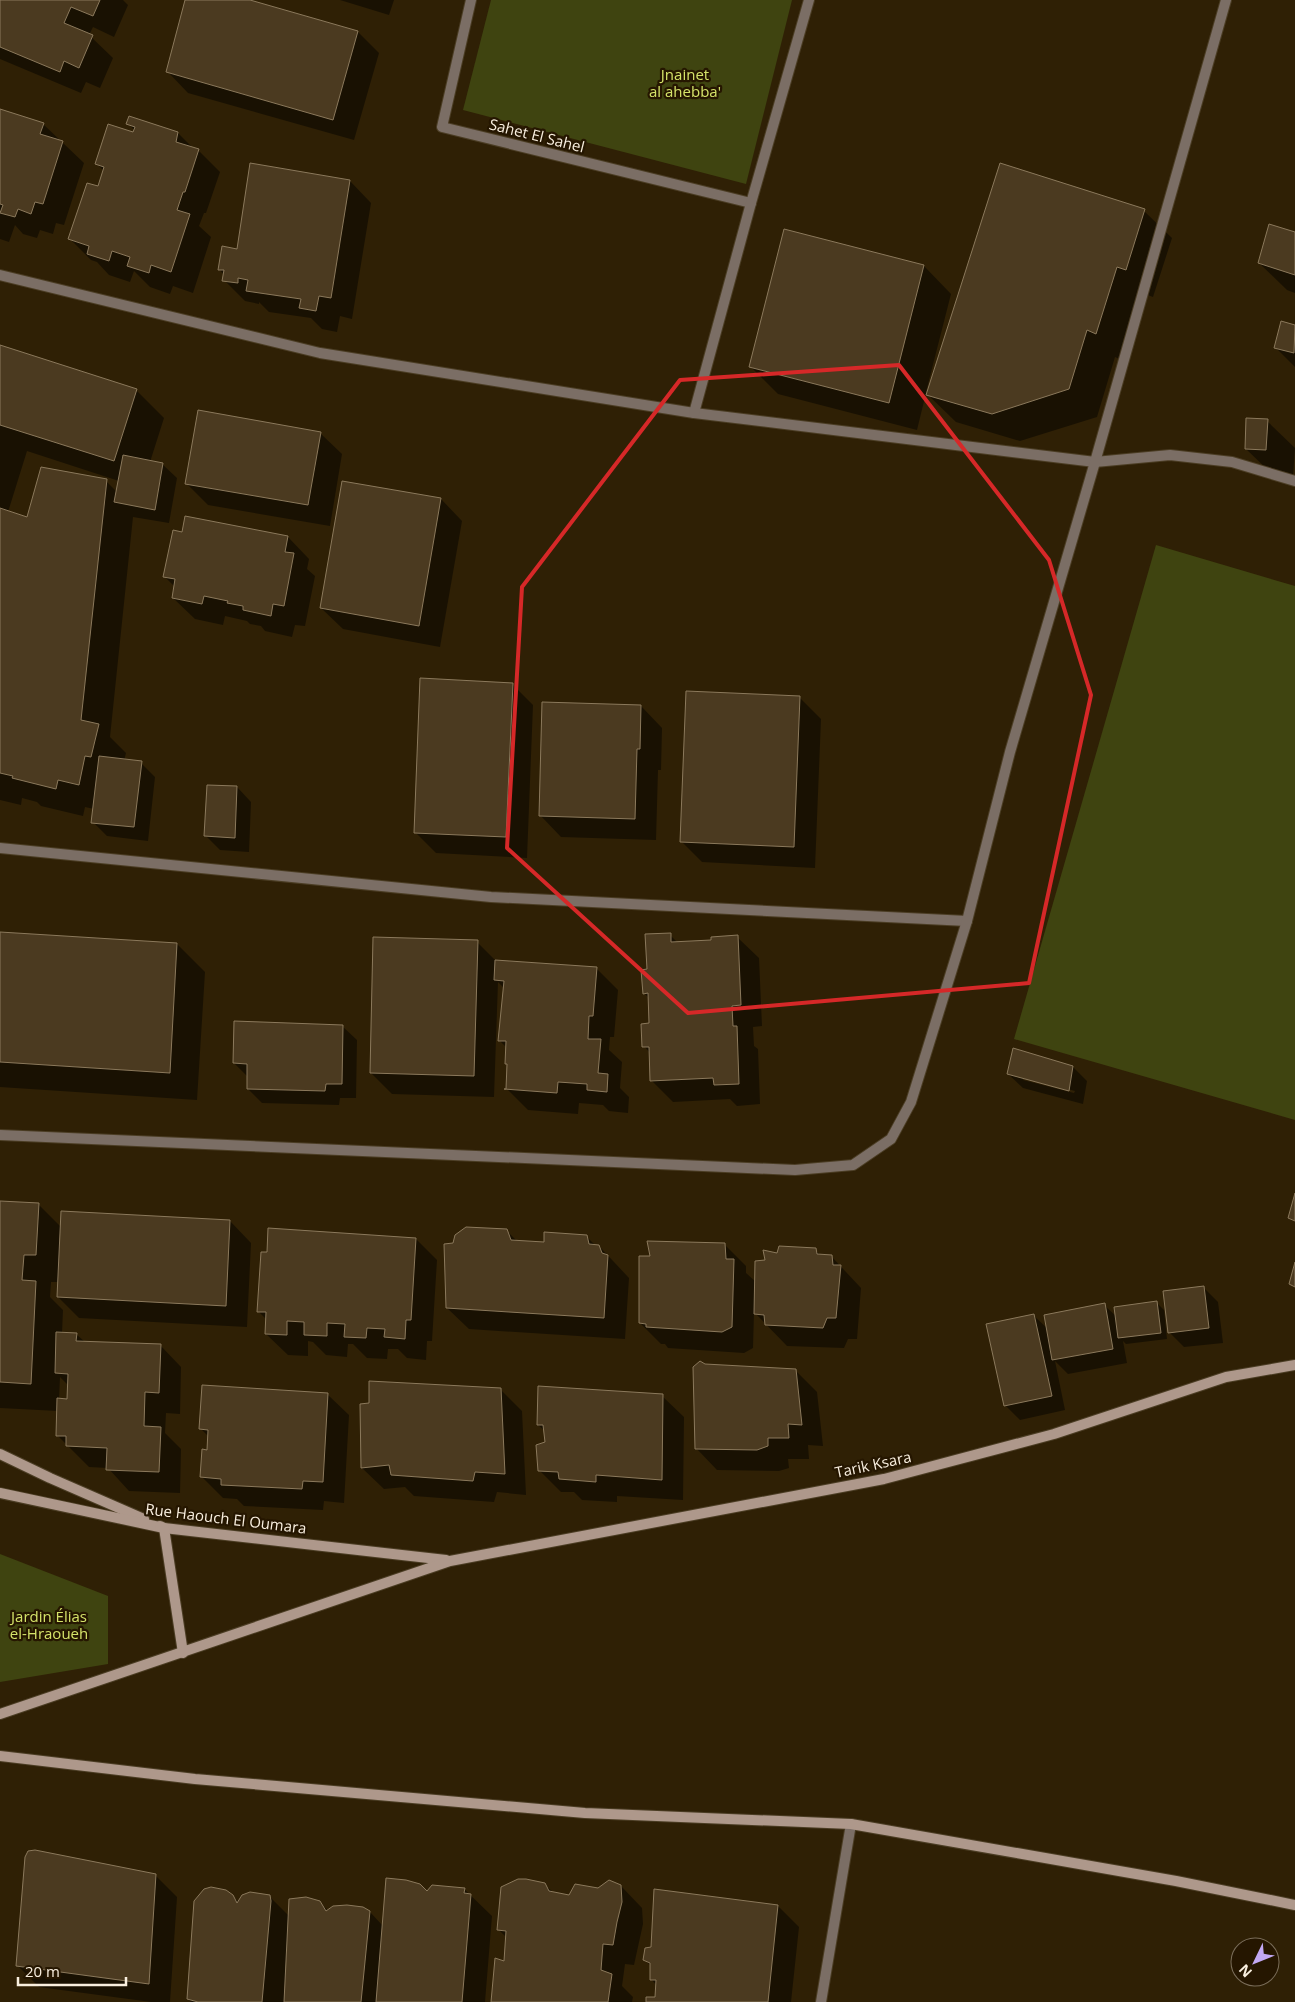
<svg xmlns="http://www.w3.org/2000/svg" width="1295" height="2002" viewBox="0 0 1295 2002" font-family="'Open Sans',sans-serif">
  <style>
    .green { fill: #3f4410 }
    .shadow { fill: #0007; fill-rule: evenodd }
    .building { fill: #4b3a20; stroke: #8b795c }
    .lines { fill: none; stroke-linecap: round; stroke-linejoin: round }
    .street-casing { stroke: #4b3d24; stroke-width: 12 }
    .secondary-casing { stroke: #4b3d24; stroke-width: 12 }
    .street { stroke: #7b6e65; stroke-width: 10 }
    .secondary { stroke: #ae988b; stroke-width: 10 }
    .marked { fill: none; stroke: #d62828; stroke-width: 4; stroke-linejoin: round }
    .labels { text-anchor: middle; dominant-baseline: central; stroke-width: 4.5; stroke-linejoin: round; paint-order: stroke }
    .park-label { font-size: 15px; fill: #d5e369; stroke: #251600 }
    .street-label { font-size: 15px; fill: #f9efdf; stroke: #251600 }
  </style>
  <rect width="100%" height="100%" fill="#2f2005"/>
  <g class="green">
    <polygon points="491,0 792,0 746,184 463,110"/>
    <polygon points="1156,545 1295,586 1295,1120 1014,1039"/>
    <polygon points="0,1554 108,1596 108,1664 0,1682"/>
  </g>
  <g class="shadow">
    <polygon points="0,0 123,0 128,5 114,37 93,27 89,35 113,58 100,88 86,82 81,93 0,59"/>
    <polygon points="187,0 246,0 358,32 379,53 354,140 188,93 167,71"/>
    <polygon points="340,0 394,0 389,15"/>
    <polygon points="0,110 43,124 84,163 64,225 56,223 53,234 40,230 37,238 23,234 15,225 9,242 0,239"/>
    <polygon points="128,123 178,133 193,148 198,150 220,172 206,213 204,213 199,226 211,237 193,293 173,286 170,294 150,287 134,271 130,282 109,275 97,262 91,260 70,239 99,188 104,171 96,163 134,134 135,131"/>
    <polygon points="350,181 371,203 352,319 340,316 337,332 322,329 311,318 269,312 259,302 259,304 245,301 224,280 224,275 219,269 238,250"/>
    <polygon points="1144,211 1172,238 1153,297 1145,294 1124,361 1115,357 1097,417 1020,441 956,422 926,393 917,430 778,394 750,366 924,266 951,294 926,392 929,393"/>
    <polygon points="1295,233 1295,293 1287,290 1259,263"/>
    <polygon points="1282,322 1295,326 1295,367 1275,347"/>
    <path d="M0,347L136,390L164,418L150,462L162,464L177,478L169,523L133,517L110,737L126,753L124,761L141,763L155,777L148,841L107,836L93,822L94,809L85,807L83,816L41,806L37,802L22,798L21,805L0,800ZM27,451L119,481L117,492L106,481L28,519L8,512Z"/>
    <polygon points="1267,421 1295,448 1293,477 1274,476 1246,449"/>
    <polygon points="320,433 342,454 330,526 208,505 186,483"/>
    <polygon points="441,499 462,521 440,647 343,629 321,608"/>
    <polygon points="186,517 288,537 309,559 307,569 315,576 305,626 295,625 292,637 265,631 261,626 250,624 247,621 225,616 223,625 195,619 173,598 175,587 165,577 183,533"/>
    <polygon points="512,684 533,705 527,858 436,853 415,832"/>
    <polygon points="800,698 821,719 815,868 702,862 681,841"/>
    <polygon points="641,706 662,728 661,770 658,770 656,840 561,837 540,815"/>
    <polygon points="237,787 251,802 249,852 220,850 206,836"/>
    <polygon points="0,933 177,944 205,972 197,1100 0,1087"/>
    <polygon points="670,935 678,943 712,941 737,937 759,958 762,1026 753,1027 754,1046 758,1049 760,1104 737,1106 730,1099 673,1102 651,1080 650,1053 644,1046 650,1024 649,998 644,993 648,970"/>
    <polygon points="477,942 497,962 596,968 618,990 614,1037 610,1037 609,1050 622,1062 620,1088 629,1097 628,1113 609,1111 603,1105 579,1103 578,1114 528,1110 507,1089 509,1066 506,1063 507,1048 500,1041 504,988 498,982 494,1097 392,1094 371,1073"/>
    <polygon points="342,1026 357,1040 356,1098 340,1098 339,1105 262,1103 248,1089 248,1077 234,1063"/>
    <path d="M1073,1067L1087,1081L1083,1104L1023,1088L1008,1074ZM1023,1077L1075,1091L1074,1093L1023,1080Z"/>
    <path d="M0,1202L38,1204L61,1227L230,1221L251,1243L247,1327L79,1318L58,1297L59,1282H51L50,1297L63,1310L62,1333L76,1334L85,1342L160,1345L181,1367L180,1414L166,1413L165,1433L181,1449L180,1493L129,1491L108,1468L89,1467L57,1435L58,1411L0,1408ZM60,1377L69,1386L68,1400H59Z"/>
    <polygon points="506,1230 517,1241 546,1244 586,1236 596,1246 599,1246 629,1278 625,1339 469,1329 447,1308"/>
    <polygon points="416,1239 437,1260 432,1341 427,1341 426,1360 407,1358 398,1349 388,1349 387,1359 367,1358 353,1344 348,1344 347,1357 326,1355 313,1342 308,1341 308,1356 288,1355 266,1334 267,1320 258,1311"/>
    <polygon points="725,1245 746,1266 746,1273 756,1282 766,1261 778,1254 815,1250 822,1256 831,1256 861,1288 857,1339 848,1339 844,1348 787,1346 754,1312 753,1348 744,1353 668,1348 665,1344 661,1344 640,1323 651,1257"/>
    <polygon points="1204,1288 1218,1302 1223,1343 1184,1347 1169,1332"/>
    <polygon points="1157,1303 1164,1310 1167,1339 1126,1344 1123,1341 1127,1363 1068,1374 1055,1361 1065,1410 1020,1420 1005,1405 1033,1315 1048,1329 1104,1305 1117,1317"/>
    <polygon points="704,1365 795,1370 817,1392 823,1446 808,1445 809,1459 788,1459 789,1468 779,1471 717,1470 696,1448"/>
    <polygon points="500,1389 522,1411 526,1495 497,1492 494,1502 414,1496 405,1487 384,1489 362,1468"/>
    <polygon points="327,1394 349,1415 344,1503 324,1501 323,1510 244,1506 237,1499 223,1498 202,1477 208,1451 209,1437 201,1429"/>
    <polygon points="662,1396 684,1417 683,1500 617,1496 617,1502 582,1500 574,1492 561,1492 540,1471 546,1443 545,1431 538,1425"/>
    <polygon points="156,1876 177,1897 170,2002 151,2002 39,1987 18,1966"/>
    <polygon points="544,1884 554,1893 569,1896 621,1886 642,1908 643,1924 634,1965 625,1964 622,1986 633,1997 632,2002 492,2002 505,1962 507,1938 498,1929"/>
    <polygon points="464,1889 492,1916 485,2002 191,2002 188,1999 232,1896 239,1902 269,1896 290,1917 320,1902 328,1911 370,1912 383,1926 427,1892"/>
    <polygon points="778,1906 799,1927 791,2002 647,2002 656,1998 657,1986 651,1979 651,1966 644,1959"/>
  </g>
  <g class="building">
    <polygon points="0,0 100,0 93,16 71,7 64,23 93,35 79,68 64,61 60,72 0,47"/>
    <polygon points="185,0 250,0 358,31 333,120 166,72"/>
    <polygon points="0,109 44,123 40,134 63,141 43,204 35,202 31,214 18,209 15,217 0,213 3,205 0,204"/>
    <polygon points="129,116 178,132 176,142 199,149 185,192 183,192 177,210 190,214 171,272 151,265 149,273 127,266 130,257 112,251 109,261 87,254 89,246 68,239 87,183 98,186 104,167 95,164 108,124 133,132 135,127 126,124"/>
    <polygon points="250,163 350,180 331,298 319,296 316,311 299,308 301,299 246,291 248,280 238,278 238,283 222,281 224,270 218,270 222,246 237,249"/>
    <polygon points="1000,163 1145,209 1126,270 1117,267 1096,334 1087,330 1069,389 992,414 926,395"/>
    <polygon points="1269,224 1295,232 1295,275 1258,263"/>
    <polygon points="784,229 924,265 889,403 749,367"/>
    <polygon points="1281,321 1295,325 1294,353 1274,348"/>
    <polygon points="0,345 137,389 114,461 0,425"/>
    <polygon points="198,410 321,432 308,505 185,484"/>
    <polygon points="1246,418 1268,419 1266,450 1245,449"/>
    <polygon points="123,455 163,463 155,510 114,502"/>
    <polygon points="41,467 107,479 81,720 99,724 91,757 85,756 79,785 58,780 56,789 12,778 13,776 0,773 0,508 27,517"/>
    <polygon points="342,481 441,498 419,626 320,608"/>
    <polygon points="185,516 288,536 285,552 294,553 284,606 273,604 271,616 243,610 243,606 227,603 228,601 204,596 202,604 172,598 175,579 163,577 173,530 182,532"/>
    <polygon points="420,678 513,683 506,837 414,833"/>
    <polygon points="686,691 800,696 794,847 680,842"/>
    <polygon points="542,702 641,705 640,749 637,749 635,819 539,816"/>
    <polygon points="99,756 142,761 134,827 91,823"/>
    <polygon points="207,785 237,786 235,838 204,836"/>
    <polygon points="0,932 177,943 170,1073 0,1062"/>
    <polygon points="671,933 671,942 711,940 711,937 738,935 741,1005 732,1006 733,1026 737,1026 739,1084 714,1085 713,1078 650,1081 649,1047 642,1047 641,1024 649,1023 648,993 643,994 641,970 647,969 645,934"/>
    <polygon points="373,937 478,940 474,1076 370,1073"/>
    <polygon points="495,960 597,967 593,1016 589,1016 588,1039 601,1039 598,1073 608,1074 607,1092 587,1090 587,1084 558,1082 557,1093 504,1089 506,1089 507,1064 505,1064 506,1041 498,1041 504,981 494,980"/>
    <polygon points="234,1021 343,1025 342,1084 326,1084 325,1091 247,1089 247,1064 233,1063"/>
    <polygon points="1013,1048 1073,1066 1069,1091 1007,1074"/>
    <polygon points="1295,1193 1295,1221 1288,1218"/>
    <polygon points="0,1201 39,1203 36,1255 24,1255 22,1280 36,1281 31,1384 0,1382"/>
    <polygon points="61,1211 230,1220 226,1306 57,1297"/>
    <polygon points="466,1227 507,1229 511,1240 544,1242 544,1232 587,1235 589,1244 599,1245 602,1253 608,1255 604,1318 446,1308 444,1244 453,1243 455,1235"/>
    <polygon points="268,1228 416,1238 411,1320 406,1320 405,1339 384,1337 385,1329 367,1328 366,1338 344,1337 345,1324 327,1323 327,1336 304,1335 304,1322 287,1321 287,1335 265,1334 266,1312 257,1312 261,1252 267,1252"/>
    <polygon points="647,1241 725,1243 726,1259 734,1259 732,1327 722,1332 646,1327 646,1324 639,1323 639,1256 650,1256"/>
    <polygon points="779,1246 816,1248 817,1254 832,1255 833,1265 841,1265 836,1318 827,1318 823,1328 765,1325 764,1315 754,1314 755,1261 765,1260 763,1250 777,1253"/>
    <polygon points="1295,1262 1295,1287 1289,1284"/>
    <polygon points="1204,1286 1209,1328 1168,1333 1163,1291"/>
    <polygon points="1157,1301 1161,1333 1118,1338 1114,1307"/>
    <polygon points="1105,1303 1113,1349 1052,1360 1044,1315"/>
    <polygon points="1034,1314 1052,1396 1004,1406 986,1324"/>
    <polygon points="56,1332 77,1333 76,1341 161,1344 159,1393 145,1392 144,1426 161,1427 159,1472 106,1470 107,1448 66,1446 66,1436 56,1436 57,1398 67,1399 68,1374 55,1373"/>
    <polygon points="700,1361 705,1364 796,1369 802,1425 788,1424 789,1438 768,1438 768,1446 757,1450 695,1449 693,1367"/>
    <polygon points="369,1381 501,1388 505,1474 475,1472 473,1481 391,1475 389,1465 361,1468 360,1404 369,1403"/>
    <polygon points="202,1385 328,1393 323,1482 303,1481 302,1489 221,1485 221,1479 200,1477 202,1449 207,1450 208,1430 199,1429"/>
    <polygon points="538,1386 663,1394 662,1480 596,1475 596,1482 559,1479 558,1472 538,1471 536,1445 545,1442 543,1425 537,1425"/>
    <polygon points="35,1850 156,1874 149,1984 16,1966 25,1857 28,1851"/>
    <polygon points="386,1878 406,1880 420,1884 427,1891 432,1885 465,1888 464,1893 471,1894 462,2002 376,2002"/>
    <polygon points="518,1879 526,1879 545,1883 549,1891 569,1895 575,1884 598,1888 609,1880 621,1885 622,1902 617,1922 613,1945 603,1944 601,1970 612,1974 608,2002 491,2002 495,1958 504,1961 506,1931 497,1930 501,1887"/>
    <polygon points="211,1887 226,1890 233,1895 237,1903 242,1895 250,1892 270,1895 271,1901 262,2002 198,2002 187,1999 194,1901 204,1889"/>
    <polygon points="654,1889 778,1905 768,2002 646,2002 646,1997 655,1997 656,1980 650,1980 650,1963 643,1960 645,1948 651,1947"/>
    <polygon points="306,1897 320,1901 326,1911 333,1906 347,1905 363,1907 370,1911 361,2002 284,2002 289,1899"/>
  </g>
  <g class="lines">
    <defs>
      <g id="street">
        <polyline points="471,0 442,127 751,203"/>
        <polyline points="0,275 320,353 694,413 1095,462 1170,455 1232,462 1295,481"/>
        <polyline points="694,413 751,203 809,0"/>
        <polyline points="0,848 491,897 967,921"/>
        <polyline points="0,1135 795,1170 853,1165 891,1139 911,1102 967,921 1010,752 1095,462 1226,0"/>
        <polyline points="821,2002 851,1824"/>
      </g>
      <g id="secondary">
        <polyline points="0,1454 50,1478 144,1519"/>
        <polyline points="0,1493 164,1528 446,1560"/>
        <polyline points="160,1526 164,1528 183,1653"/>
        <polyline points="0,1714 450,1561 884,1479 1054,1434 1226,1377 1295,1365"/>
        <polyline points="0,1756 195,1779 585,1813 851,1824 1176,1881 1295,1905"/>
      </g>
    </defs>
    <use href="#street" class="street-casing"/>
    <use href="#secondary" class="secondary-casing"/>
    <use href="#street" class="street"/>
    <use href="#secondary" class="secondary"/>
  </g>
  <path class="marked" d="M899,365L1049,560L1091,695L1029,983L688,1013L507,848L522,587L680,380Z"/>
  <g class="labels">
    <g class="park-label">
      <text x="685" y="74">Jnainet<tspan x="685" dy="17">al ahebba'</tspan></text>
      <text x="49" y="1616">Jardin Élias<tspan x="49" dy="17">el-Hraoueh</tspan></text>
    </g>
    <g class="street-label">
      <text transform="translate(537 135) rotate(14)">Sahet El Sahel</text>
      <text transform="translate(873 1464) rotate(-12)">Tarik Ksara</text>
      <text transform="translate(226 1518) rotate(7)">Rue Haouch El Oumara</text>
    </g>
  </g>
  <g transform="translate(1255 1962) rotate(227)"><circle r="24" fill="#251600" stroke="#7a6d59"/>
  <path d="M0-4L9 19L0 12L-9 19Z" fill="#c2a8f3"/>
  <text y="-8" font-size="14" font-weight="bold" text-anchor="middle" fill="#f9efdf">N</text>
  </g>
  <path d="M18 1977v8h108v-8" fill="none" stroke="#f9efdf" stroke-width="2.5"/>
  <text x="25" y="1977" font-size="15" fill="#f9efdf" stroke="#251600" stroke-width="4" paint-order="stroke">20 m</text>
</svg>
